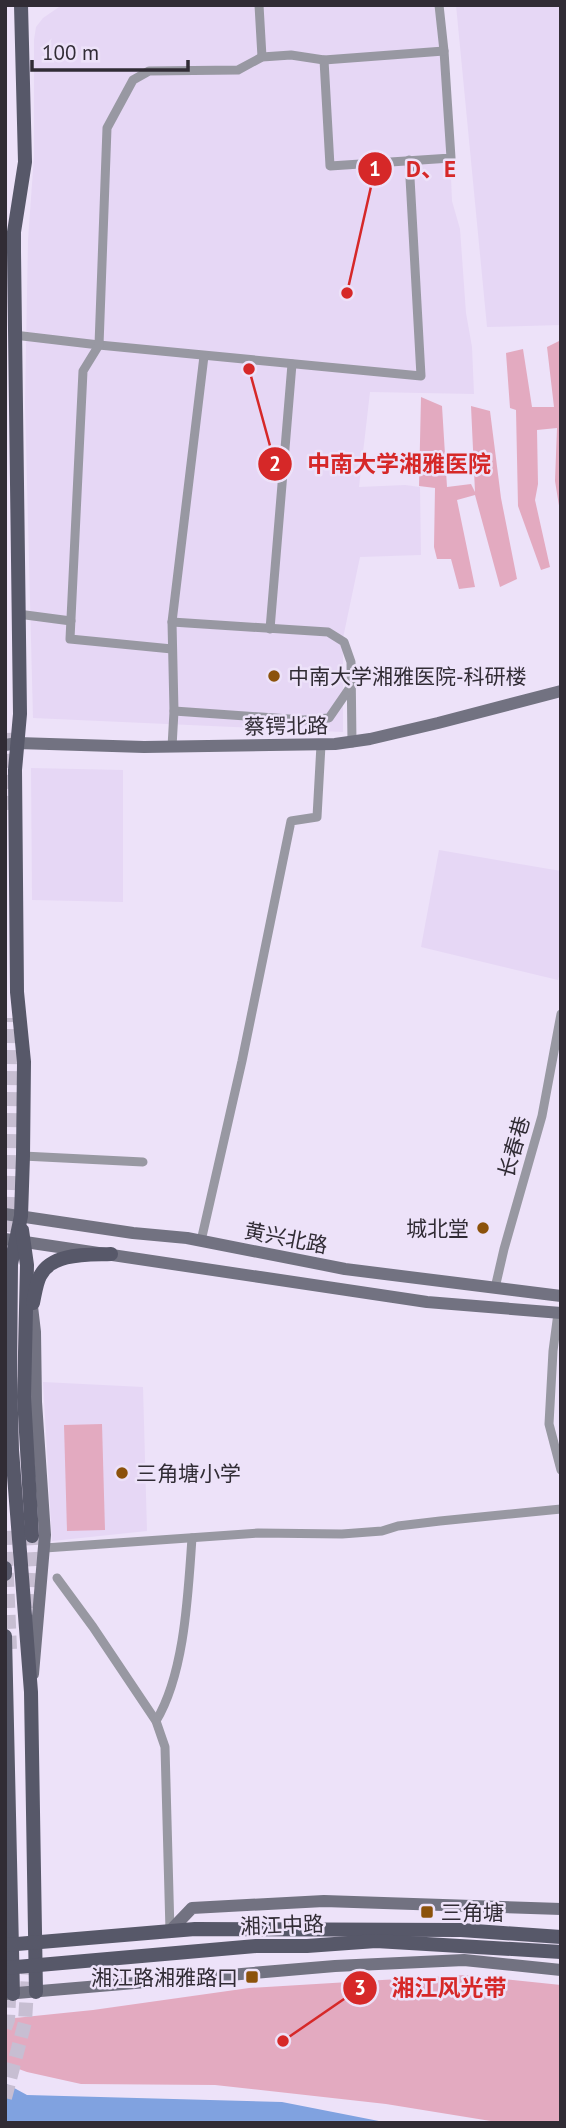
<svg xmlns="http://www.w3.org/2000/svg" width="566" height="2128" viewBox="0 0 566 2128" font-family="'PT Sans','Noto Sans SC',sans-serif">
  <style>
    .built { fill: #e6d7f5 }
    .green { fill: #e3aac0 }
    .water { fill: #80a2e0 }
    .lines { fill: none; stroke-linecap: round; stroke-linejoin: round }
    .primary-tunnel { stroke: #c7bed2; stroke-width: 14; stroke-dasharray: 14 7; stroke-linecap: butt }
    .street { stroke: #9898a2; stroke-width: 9 }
    .secondary { stroke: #727281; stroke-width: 12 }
    .primary { stroke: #575869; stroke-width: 14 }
    .poi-dot { fill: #8c520b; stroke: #ede2f9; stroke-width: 2.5 }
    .labels { text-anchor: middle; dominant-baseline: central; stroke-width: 5; stroke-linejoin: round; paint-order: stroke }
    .poi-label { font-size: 21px; fill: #312c35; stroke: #ede2f9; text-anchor: start }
    .street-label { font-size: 21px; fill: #312c35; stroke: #ede2f9 }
    .leader { fill: none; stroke: #d62828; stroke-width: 2.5 }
    .callout-dot { fill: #d62828; stroke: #ede2f9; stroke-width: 2.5 }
    .mark-label { font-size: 21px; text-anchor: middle; font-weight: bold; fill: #fff }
    .callout-label { font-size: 23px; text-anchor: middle; font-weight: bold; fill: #d62828; stroke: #ede2f9; stroke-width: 5; stroke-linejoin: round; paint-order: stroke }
  </style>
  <rect width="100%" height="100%" fill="#ede2f9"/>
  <g class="built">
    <polygon points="86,5 435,5 450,153 452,201 460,229 466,313 472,347 474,394 370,392 359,487 405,485 420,487 421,555 360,557 343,638 343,732 33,718 25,403 28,240 34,156 34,40 36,27 43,18 59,7"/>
    <polygon points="456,5 561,5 561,325 487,327"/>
    <polygon points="31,768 123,770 123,902 32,900"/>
    <polygon points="439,850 561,871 561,970 558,980 421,947"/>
    <polygon points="43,1382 143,1387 147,1531 52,1541"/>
  </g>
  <g class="green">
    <polygon points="561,340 561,518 555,481 557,428 537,430 538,484 535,500 550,567 541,570 518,506 516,410 510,408 506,353 523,349 532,407 554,407 547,347"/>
    <polygon points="421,397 442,406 447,487 471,484 475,492 471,406 490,411 501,498 517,579 500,587 475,495 457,500 475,587 459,589 451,559 437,559 434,547 435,488 419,486"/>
    <polygon points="102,1424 105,1530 67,1531 64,1425"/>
    <polygon points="465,1975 561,1985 561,2123 503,2123 386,2104 215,2085 81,2084 27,2072 5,2064 5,2019 93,2010 249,1988"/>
  </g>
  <polygon class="water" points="5,2083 27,2095 282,2102 389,2123 5,2123"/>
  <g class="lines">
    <g class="primary-tunnel">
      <polyline points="5,733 9,812"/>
      <polyline points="9,1253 13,1156 14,1018"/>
      <polyline points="5,1531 10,1649"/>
      <polyline points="31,1629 34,1572 32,1536"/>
      <polyline points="5,2028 8,2020 10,1981"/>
      <polyline points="5,2098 25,2022 29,1955"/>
    </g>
    <g class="street">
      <polyline points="259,5 262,57"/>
      <polyline points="324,60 330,166 451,158 444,51 439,5"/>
      <polyline points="14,335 99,345 421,376 409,160"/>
      <polyline points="18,614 71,621"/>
      <polyline points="172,622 328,632 344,642 351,662 352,743"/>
      <polyline points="270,629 292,364"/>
      <polyline points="172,649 70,639 83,371 99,345 107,128 133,80 149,71 238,70 262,57 291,55 324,60 444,51"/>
      <polyline points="174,711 303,720 329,718 351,686"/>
      <polyline points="172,747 174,711 172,622 204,356"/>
      <polyline points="23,1156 143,1162"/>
      <polyline points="201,1241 242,1061 291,821 317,817 321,745"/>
      <polyline points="495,1288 504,1249 542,1116 561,1014"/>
      <polyline points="558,1313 553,1351 549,1424 561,1470"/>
      <polyline points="45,1548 258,1533 342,1534 382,1531 398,1526 440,1521 561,1509"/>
      <polyline points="57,1578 93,1627 156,1721 165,1747 170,1931"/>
      <path d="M156,1721C185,1673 188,1593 192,1538"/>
    </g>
    <g class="secondary">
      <polyline points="5,745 18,743 144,747 335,744 370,739 438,723 561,691"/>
      <polyline points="5,1214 133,1233 187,1238 345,1269 561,1296"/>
      <polyline points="5,1239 427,1302 561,1313"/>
      <polyline points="31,1298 35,1332 36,1402 45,1535 33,1674"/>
      <polyline points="170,1931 192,1908 324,1901 561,1909"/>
      <polyline points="5,1994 335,1966 464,1960 561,1970"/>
    </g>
    <g class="primary">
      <polyline points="21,5 25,162 14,232 14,252 20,714 15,770 17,992 24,1062 23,1156 21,1216 11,1264 10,1376 12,1450 31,1692 36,1992"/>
      <polyline points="22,1230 27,1265 24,1397 32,1536"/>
      <path d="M33,1303C35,1294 36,1284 40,1276C52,1252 89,1255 111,1254"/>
      <polyline points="5,1568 5,1574"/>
      <polyline points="5,1636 13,1994"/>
      <polyline points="5,1945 195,1929 461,1930 561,1937"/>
      <polyline points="5,1968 256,1946 307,1946 376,1941 561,1952"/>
    </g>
  </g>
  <g class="poi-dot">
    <circle cx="274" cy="676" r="7"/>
    <circle cx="483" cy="1228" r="7"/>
    <circle cx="122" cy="1473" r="7"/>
    <rect x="420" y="1905" width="14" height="14" rx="3.5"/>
    <rect x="245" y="1970" width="14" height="14" rx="3.5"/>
  </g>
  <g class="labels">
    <g class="poi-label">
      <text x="288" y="676">中南大学湘雅医院-科研楼</text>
      <text x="469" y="1228" text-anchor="end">城北堂</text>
      <text x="136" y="1473">三角塘小学</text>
      <text x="441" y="1912">三角塘</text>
      <text x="238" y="1977" text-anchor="end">湘江路湘雅路口</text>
    </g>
    <g class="street-label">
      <text transform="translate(286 726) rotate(-1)">蔡锷北路</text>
      <text transform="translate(514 1147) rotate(-74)">长春巷</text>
      <text transform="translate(286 1238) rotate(11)">黄兴北路</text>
      <text transform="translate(282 1925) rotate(-2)">湘江中路</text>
    </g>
  </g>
  <path class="leader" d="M347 293L375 169M249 369L275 464M283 2041L360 1988"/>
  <g class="callout-dot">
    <circle cx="347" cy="293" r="7"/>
    <circle cx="249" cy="369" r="7"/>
    <circle cx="283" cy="2041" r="7"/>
    <circle cx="375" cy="169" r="18"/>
    <circle cx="275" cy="464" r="18"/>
    <circle cx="360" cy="1988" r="18"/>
  </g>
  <g class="mark-label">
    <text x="375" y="176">1</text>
    <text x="275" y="471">2</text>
    <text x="360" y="1995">3</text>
  </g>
  <g class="callout-label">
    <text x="431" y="177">D、E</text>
    <text x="399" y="472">中南大学湘雅医院</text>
    <text x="449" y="1996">湘江风光带</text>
  </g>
  <rect width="566" height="2128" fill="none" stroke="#312c35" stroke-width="14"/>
  <path d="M32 60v10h156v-10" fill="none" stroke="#312c35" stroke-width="3.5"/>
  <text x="42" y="60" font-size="21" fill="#312c35" stroke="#ede2f9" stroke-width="5" paint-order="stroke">100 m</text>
</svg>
